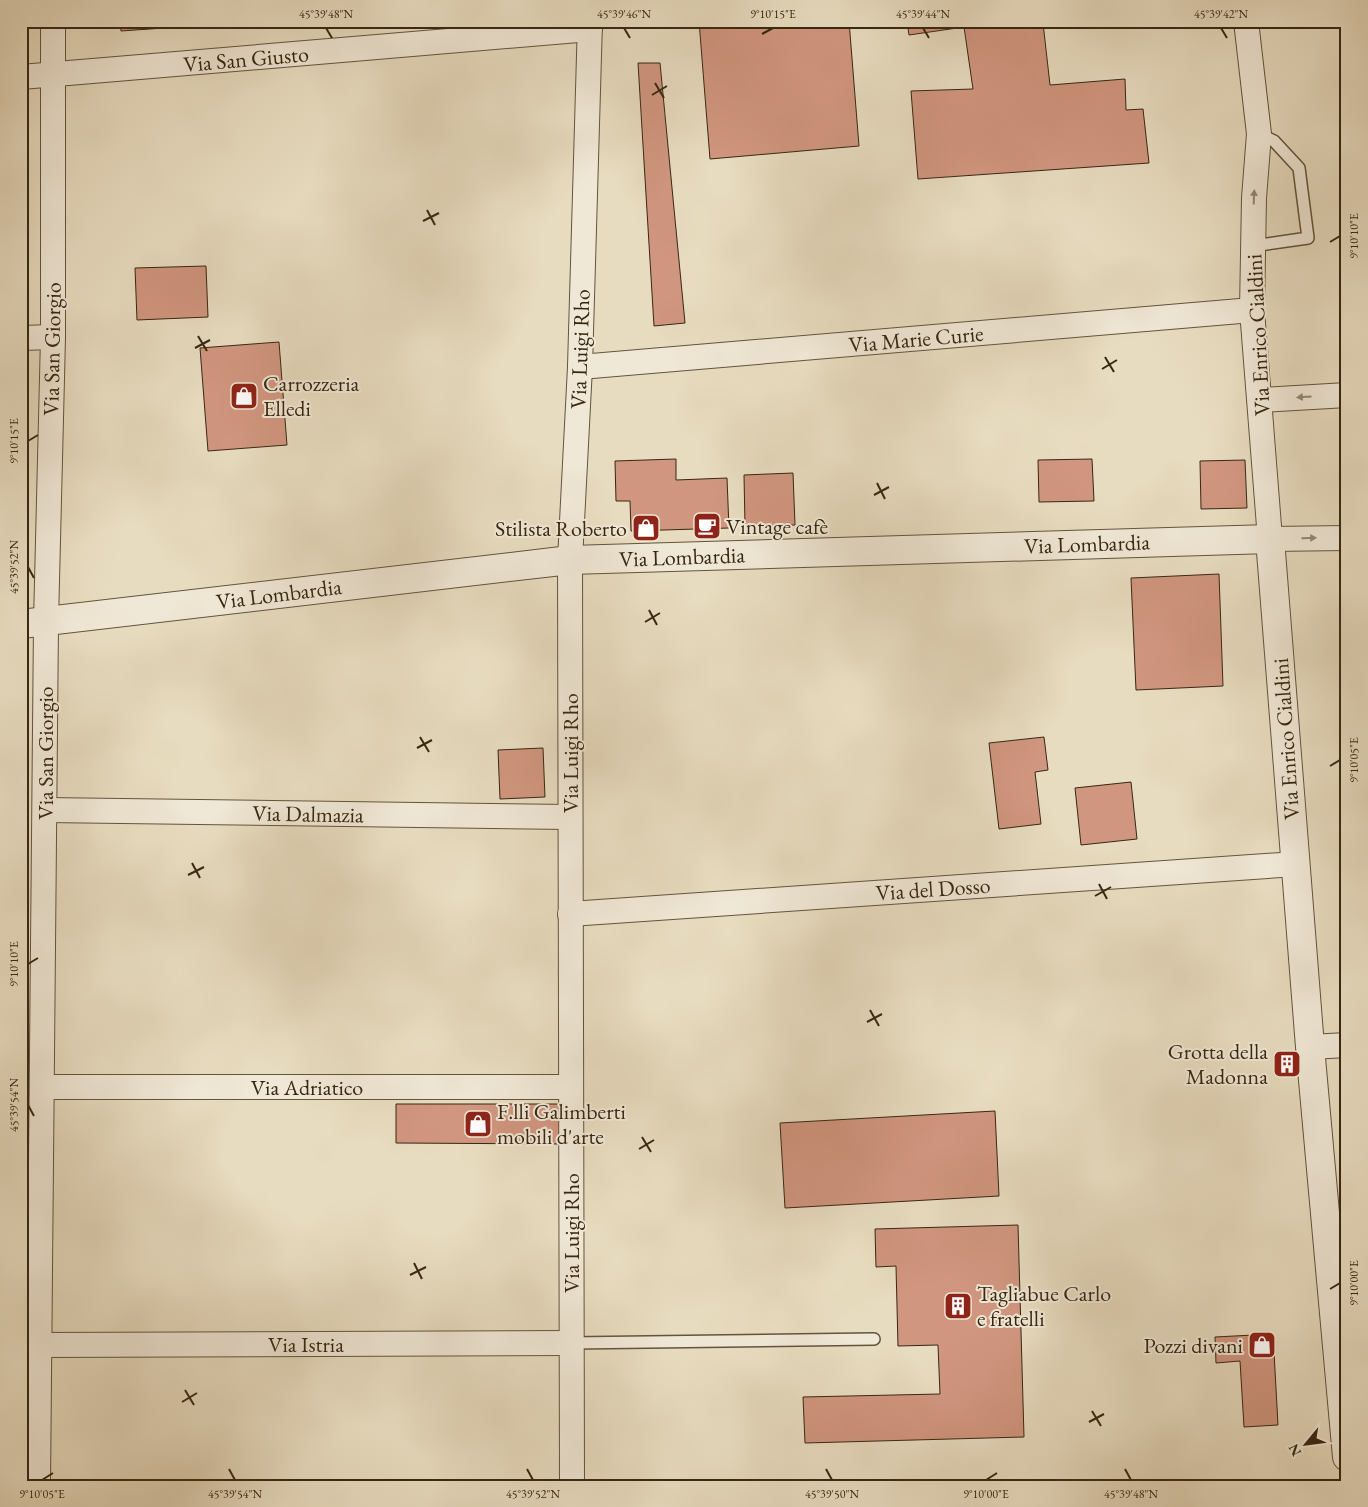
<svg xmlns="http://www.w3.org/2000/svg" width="1368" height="1507" viewBox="0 0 1368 1507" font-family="'EB Garamond',serif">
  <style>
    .building { fill: #d19680; stroke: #372711 }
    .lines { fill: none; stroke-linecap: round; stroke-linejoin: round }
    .service-casing { stroke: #63543d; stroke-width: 14 }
    .minor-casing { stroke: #63543d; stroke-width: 26 }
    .tertiary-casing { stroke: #63543d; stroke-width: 30 }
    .service { stroke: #f0e8d6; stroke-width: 11 }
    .minor { stroke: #f0e8d6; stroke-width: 24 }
    .tertiary { stroke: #f0e8d6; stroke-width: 28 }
    .oneway { fill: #948874 }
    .ticks { fill: none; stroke: #372711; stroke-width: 2 }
    .labels { text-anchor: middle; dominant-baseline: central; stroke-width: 4; stroke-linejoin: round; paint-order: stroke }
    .street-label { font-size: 22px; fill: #372711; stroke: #f0e8d6 }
    .poi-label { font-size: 22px; fill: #372711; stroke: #f0e8d6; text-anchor: start }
    .neatline { fill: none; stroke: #372711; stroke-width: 2 }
    .ticks-label { font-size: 12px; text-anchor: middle; fill: #372711 }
  </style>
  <rect width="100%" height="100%" fill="#e8dcc0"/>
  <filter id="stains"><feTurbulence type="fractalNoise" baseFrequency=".004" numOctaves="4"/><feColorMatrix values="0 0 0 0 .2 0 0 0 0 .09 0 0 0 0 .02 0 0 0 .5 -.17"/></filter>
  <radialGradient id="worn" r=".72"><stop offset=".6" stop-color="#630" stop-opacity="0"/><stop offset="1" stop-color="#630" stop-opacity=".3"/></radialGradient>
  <g class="building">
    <polygon points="120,21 222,21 222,24 121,31"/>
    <polygon points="699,21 849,21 859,146 710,159"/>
    <polygon points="907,21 1071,21 1043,23 1050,85 1125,79 1126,110 1143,109 1149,163 918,179 911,91 973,89 964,27 909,35"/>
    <polygon points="638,63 660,63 685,323 654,326"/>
    <polygon points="206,266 208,317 137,320 135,268"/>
    <polygon points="279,342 287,445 208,451 200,348"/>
    <polygon points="676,459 676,480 727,478 729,528 631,531 630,501 616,501 615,461"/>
    <polygon points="1092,459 1094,501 1039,502 1038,460"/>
    <polygon points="1245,460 1247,508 1201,509 1200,461"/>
    <polygon points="793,473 795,525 745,526 744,475"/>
    <polygon points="1219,574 1223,686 1136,690 1131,578"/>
    <polygon points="1044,737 1048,770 1035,772 1041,824 999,829 989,743"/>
    <polygon points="543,748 545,797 500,799 498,750"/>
    <polygon points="1131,782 1137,839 1081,845 1075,788"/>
    <polygon points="396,1104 560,1104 560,1144 396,1143"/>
    <polygon points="995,1111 999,1196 785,1208 780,1123"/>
    <polygon points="1018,1225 1024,1437 805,1443 803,1397 940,1394 938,1345 898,1346 896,1266 876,1267 875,1229"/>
    <polygon points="1273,1334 1278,1425 1244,1427 1240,1361 1216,1363 1215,1337"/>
  </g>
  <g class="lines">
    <defs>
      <g id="service">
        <polyline points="1253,246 1308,238 1299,168 1274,141 1259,134"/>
        <polyline points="571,1343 874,1339"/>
      </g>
      <g id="minor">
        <polyline points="1246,21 1259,134 1254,198 1252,310 1270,539 1347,538"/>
        <polyline points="21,77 590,29"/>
        <polyline points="21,338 53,337"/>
        <polyline points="580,367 1252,310"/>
        <polyline points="1261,400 1347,395"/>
        <polyline points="45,810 570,817"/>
        <polyline points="570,914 1296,864"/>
        <polyline points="1310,1047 1347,1045"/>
        <polyline points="43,1087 571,1087"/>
        <polyline points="40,1345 571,1343"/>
        <polyline points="38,1486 46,622 53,337 53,21"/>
        <polyline points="572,1486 570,560 580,367 590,21"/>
      </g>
      <polyline id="tertiary" points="21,624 570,560 1270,539 1310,1047 1347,1457"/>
    </defs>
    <use href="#service" class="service-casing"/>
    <use href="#minor" class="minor-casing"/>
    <use href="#tertiary" class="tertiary-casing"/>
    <use href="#service" class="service"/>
    <use href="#minor" class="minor"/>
    <use href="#tertiary" class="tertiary"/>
  </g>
  <defs><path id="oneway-solid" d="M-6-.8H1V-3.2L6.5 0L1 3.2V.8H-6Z" transform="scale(1.25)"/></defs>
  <g class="oneway">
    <use href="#oneway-solid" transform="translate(1254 197) rotate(-88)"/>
    <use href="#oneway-solid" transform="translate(1304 397) rotate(176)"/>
    <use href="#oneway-solid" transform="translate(1309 538) rotate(-1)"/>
  </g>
  <path class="ticks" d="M326,28L332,38M624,28L630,38M923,28L929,38M1221,28L1227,38M762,34L773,28M655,83L664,98M652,95L667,86M427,210L435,225M423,221L439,213M1330,242L1340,236M198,336L207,351M195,348L210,340M1105,357L1114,372M1102,369L1117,360M28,441L38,435M877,483L885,499M874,495L889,487M28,567L34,578M649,610L657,625M645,622L660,613M420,737L429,752M417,748L432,740M1330,766L1340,760M192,863L200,878M188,875L204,867M1099,884L1107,899M1095,896L1111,887M28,964L38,958M870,1010L879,1026M867,1022L882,1014M28,1105L34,1116M642,1137L651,1152M639,1149L654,1140M414,1263L422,1279M410,1275L426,1267M1330,1289L1340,1283M185,1390L194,1405M182,1402L197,1393M1092,1411L1101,1426M1089,1422L1104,1414M229,1469L235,1480M527,1469L533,1480M826,1469L832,1480M1125,1469L1131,1480M42,1480L53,1473M986,1480L997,1473"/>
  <defs>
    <symbol id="shop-square" viewBox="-11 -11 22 22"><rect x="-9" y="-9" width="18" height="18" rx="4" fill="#8f2418" stroke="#f0e8d6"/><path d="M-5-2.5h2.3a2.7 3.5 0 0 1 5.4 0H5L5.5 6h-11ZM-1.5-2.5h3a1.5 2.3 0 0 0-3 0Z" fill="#fff"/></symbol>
    <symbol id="cafe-square" viewBox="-11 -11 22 22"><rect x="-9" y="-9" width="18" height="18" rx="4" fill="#8f2418" stroke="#f0e8d6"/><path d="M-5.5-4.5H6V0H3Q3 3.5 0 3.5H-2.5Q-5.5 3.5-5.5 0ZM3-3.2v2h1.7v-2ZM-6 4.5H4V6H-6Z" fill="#fff"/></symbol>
    <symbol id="building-square" viewBox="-11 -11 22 22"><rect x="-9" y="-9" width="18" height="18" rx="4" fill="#8f2418" stroke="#f0e8d6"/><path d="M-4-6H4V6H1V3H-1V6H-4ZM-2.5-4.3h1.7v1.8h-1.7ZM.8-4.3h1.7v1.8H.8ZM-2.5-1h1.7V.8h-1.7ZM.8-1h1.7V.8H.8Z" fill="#fff"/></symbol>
  </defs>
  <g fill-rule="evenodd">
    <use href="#shop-square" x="228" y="380" width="32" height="32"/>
    <use href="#cafe-square" x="691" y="510" width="32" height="32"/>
    <use href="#shop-square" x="630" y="512" width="32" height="32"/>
    <use href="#building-square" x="1271" y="1048" width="32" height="32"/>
    <use href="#shop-square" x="462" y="1108" width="32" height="32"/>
    <use href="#building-square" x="942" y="1290" width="32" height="32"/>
    <use href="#shop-square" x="1246" y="1329" width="32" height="32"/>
  </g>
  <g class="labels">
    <g class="street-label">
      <text transform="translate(246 59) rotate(-5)">Via San Giusto</text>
      <text transform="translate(1258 335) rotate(-93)">Via Enrico Cialdini</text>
      <text transform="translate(916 339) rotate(-5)">Via Marie Curie</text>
      <text transform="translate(52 349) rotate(-89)">Via San Giorgio</text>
      <text transform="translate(580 349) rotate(-88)">Via Luigi Rho</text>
      <text transform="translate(1087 544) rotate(-2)">Via Lombardia</text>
      <text transform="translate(682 557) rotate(-2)">Via Lombardia</text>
      <text transform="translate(279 594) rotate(-7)">Via Lombardia</text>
      <text transform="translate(1286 739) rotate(-94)">Via Enrico Cialdini</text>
      <text transform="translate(45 753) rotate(-90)">Via San Giorgio</text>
      <text transform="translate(570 753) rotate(-90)">Via Luigi Rho</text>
      <text transform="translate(308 814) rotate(1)">Via Dalmazia</text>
      <text transform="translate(933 889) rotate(-4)">Via del Dosso</text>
      <text x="307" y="1087">Via Adriatico</text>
      <text transform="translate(571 1233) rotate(-90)">Via Luigi Rho</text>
      <text x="306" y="1344">Via Istria</text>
    </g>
    <g class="poi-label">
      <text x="263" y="383">Carrozzeria<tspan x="263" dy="25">Elledi</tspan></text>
      <text x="726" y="526">Vintage cafè</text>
      <text x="627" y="528" text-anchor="end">Stilista Roberto</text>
      <text x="1268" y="1051" text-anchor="end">Grotta della<tspan x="1268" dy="25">Madonna</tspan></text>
      <text x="497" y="1111">F.lli Galimberti<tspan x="497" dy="25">mobili d'arte</tspan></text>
      <text x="977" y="1293">Tagliabue Carlo<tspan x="977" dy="25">e fratelli</tspan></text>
      <text x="1243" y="1345" text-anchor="end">Pozzi divani</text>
    </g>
  </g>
  <rect width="1368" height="1507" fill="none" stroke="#e8dcc0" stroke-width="55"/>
  <g transform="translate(1306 1444) rotate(241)" stroke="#f0e8d6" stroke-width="4" paint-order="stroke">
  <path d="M0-4L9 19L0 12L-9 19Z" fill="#372711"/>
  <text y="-8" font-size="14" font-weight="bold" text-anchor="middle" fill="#372711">N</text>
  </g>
  <rect x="28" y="28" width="1312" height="1452" class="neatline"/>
  <g class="ticks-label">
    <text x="326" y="18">45°39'48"N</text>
    <text x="624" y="18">45°39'46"N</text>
    <text x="773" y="18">9°10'15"E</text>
    <text x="923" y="18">45°39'44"N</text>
    <text x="1221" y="18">45°39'42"N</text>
    <text transform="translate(1354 236) rotate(-90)" y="4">9°10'10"E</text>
    <text transform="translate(14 441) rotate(-90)" y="4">9°10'15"E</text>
    <text transform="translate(14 567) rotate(-90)" y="4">45°39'52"N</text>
    <text transform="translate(1354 760) rotate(-90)" y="4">9°10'05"E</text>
    <text transform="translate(14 964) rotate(-90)" y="4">9°10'10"E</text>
    <text transform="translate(14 1105) rotate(-90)" y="4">45°39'54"N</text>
    <text transform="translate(1354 1283) rotate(-90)" y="4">9°10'00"E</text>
    <text x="42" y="1498">9°10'05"E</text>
    <text x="235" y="1498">45°39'54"N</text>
    <text x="533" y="1498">45°39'52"N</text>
    <text x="832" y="1498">45°39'50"N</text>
    <text x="986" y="1498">9°10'00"E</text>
    <text x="1131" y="1498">45°39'48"N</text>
  </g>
  <rect width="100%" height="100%" filter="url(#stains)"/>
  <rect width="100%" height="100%" fill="url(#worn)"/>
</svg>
